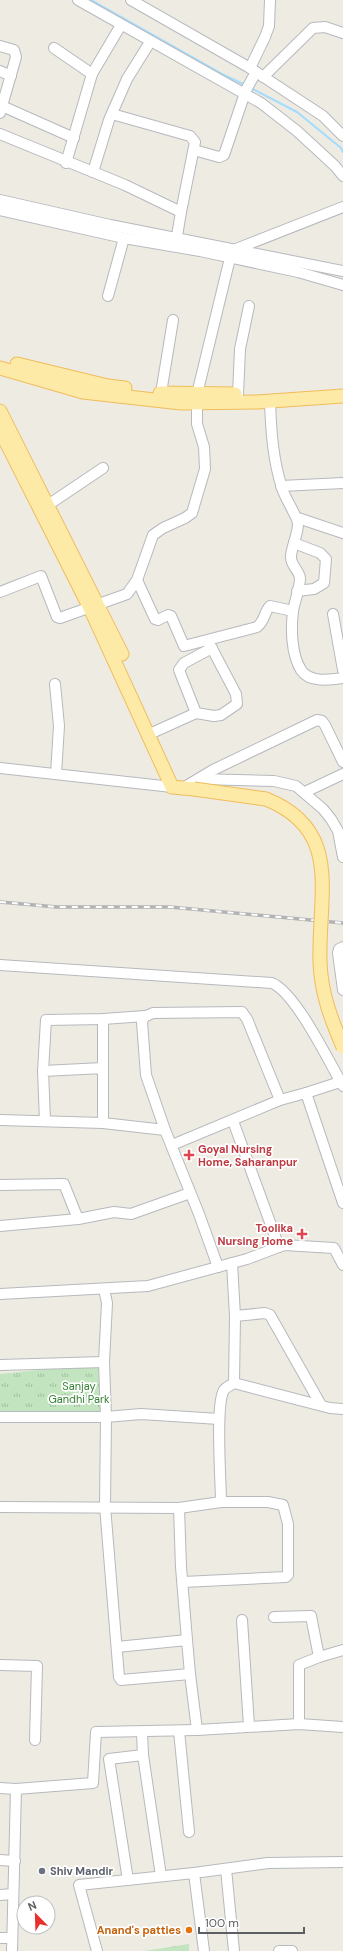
<svg xmlns="http://www.w3.org/2000/svg" width="343" height="1951" viewBox="0 0 343 1951" font-family="'DM Sans',sans-serif">
  <style>
    .grass { fill: url(#grass-tufts) }
    .lines { fill: none; stroke-linecap: round; stroke-linejoin: round }
    .stream { stroke: #a2dcfe; stroke-width: 2 }
    .minor-casing { stroke: #b6b9bd; stroke-width: 12 }
    .major-casing { stroke: #f0bc5a; stroke-width: 15 }
    .minor { stroke: #fff; stroke-width: 10 }
    .major { stroke: #feeaa7; stroke-width: 13 }
    .rail-casing { stroke: #b2b3b4; stroke-width: 3.5 }
    .rail { stroke: #fff; stroke-width: 2; stroke-dasharray: 6; stroke-linecap: butt }
    .major-bridge-casing { stroke: #f0bc5a; stroke-width: 15; stroke-linecap: butt }
    .major-bridge { stroke: #feeaa7; stroke-width: 13 }
    .health-dot { fill: #e0444e; stroke: #fff; stroke-width: 1.5 }
    .worship-dot { fill: #6b7280; stroke: #fff; stroke-width: 1.5 }
    .food-dot { fill: #e8710a; stroke: #fff; stroke-width: 1.5 }
    .labels { text-anchor: middle; dominant-baseline: central; stroke-width: 3.5; stroke-linejoin: round; paint-order: stroke }
    .health-label { font-size: 11px; font-weight: bold; fill: #be3a42; stroke: #fff; text-anchor: start }
    .park-label { font-size: 11px; fill: #368134; stroke: #fff }
    .worship-label { font-size: 11px; font-weight: bold; fill: #5b616d; stroke: #fff; text-anchor: start }
    .food-label { font-size: 11px; font-weight: bold; fill: #c56008; stroke: #fff; text-anchor: end }
  </style>
  <defs>
    <pattern id="grass-tufts" width="24" height="20" patternUnits="userSpaceOnUse"><rect width="24" height="20" fill="#c2e5bf"/><path d="M3 7l-1-3M5 7V3M7 7l1-3M15 17l-1-3M17 17v-4M19 17l1-3" fill="none" stroke="#a1bd9f"/></pattern>
  </defs>
  <rect width="100%" height="100%" fill="#eeebe3"/>
  <g class="grass">
    <polygon points="105,1363 109,1420 0,1417 0,1374"/>
    <polygon points="189,1944 189,1951 144,1951"/>
  </g>
  <g class="lines">
    <g class="stream">
      <polyline points="91,0 224,75 245,85"/>
      <polyline points="251,88 297,112 341,148 343,152"/>
    </g>
    <defs>
      <g id="minor">
        <polyline points="78,0 261,103 297,131 335,166 343,176"/>
        <polyline points="131,0 250,68 323,116 343,136"/>
        <polyline points="0,46 14,50 16,57 0,113"/>
        <polyline points="54,48 92,74"/>
        <polyline points="250,68 265,37 269,26 270,0"/>
        <polyline points="0,71 11,76"/>
        <polyline points="263,77 313,28 325,27 343,33"/>
        <polyline points="2,106 74,138"/>
        <polyline points="0,134 125,185 181,212 195,142 190,136 112,114"/>
        <polyline points="194,150 219,157 224,155 246,90 256,72"/>
        <polyline points="66,163 92,74 121,25"/>
        <polyline points="93,172 109,120 127,79 150,42"/>
        <polyline points="0,200 110,225 343,271"/>
        <polyline points="0,210 124,238 200,251 298,272 343,285"/>
        <polyline points="176,242 181,212"/>
        <polyline points="236,249 343,207"/>
        <polyline points="108,296 124,238"/>
        <polyline points="161,393 173,320"/>
        <polyline points="238,394 240,349 249,306"/>
        <path d="M270,402C271,431 273,460 282,488C285,499 298,517 298,524C298,534 292,545 291,556C290,565 299,570 300,578C300,588 295,600 293,611C291,628 291,654 301,670C309,683 330,680 343,678"/>
        <polyline points="281,486 343,483"/>
        <polyline points="48,505 103,468"/>
        <polyline points="298,518 343,533"/>
        <polyline points="294,543 320,553 326,559 324,583 314,589 297,591"/>
        <path d="M137,580L155,619L158,620L168,615L171,616L184,646L257,627C265,621 264,612 270,606L293,611"/>
        <polyline points="0,592 41,576 57,617 60,618 127,594 137,580 153,535 163,528 185,518 192,513 205,469 204,447 197,424 197,394 230,258"/>
        <polyline points="333,614 343,670"/>
        <polyline points="55,684 59,726 56,774"/>
        <polyline points="196,713 179,670 184,663 212,648"/>
        <polyline points="154,732 196,713 214,716 221,715 237,704 236,694 208,641"/>
        <polyline points="0,768 172,787"/>
        <polyline points="199,779 274,781 296,786 323,809 331,819 338,831 343,857"/>
        <polyline points="183,788 213,770 317,720 322,721 325,725 343,762"/>
        <polyline points="305,792 343,774"/>
        <polyline points="343,947 339,949 338,953 343,990"/>
        <path d="M0,965L272,983C296,993 329,1062 343,1086"/>
        <polyline points="103,1019 103,1068"/>
        <polyline points="43,1071 46,1020 103,1019 145,1016"/>
        <polyline points="306,1093 343,1203"/>
        <polyline points="0,1120 103,1123 165,1130"/>
        <polyline points="45,1121 43,1071 103,1068 103,1123"/>
        <polyline points="233,1121 279,1247"/>
        <polyline points="172,1145 280,1100"/>
        <polyline points="0,1185 64,1184 78,1219 0,1226"/>
        <polyline points="78,1219 114,1212 131,1214 190,1193"/>
        <polyline points="232,1263 235,1316 234,1383"/>
        <polyline points="218,1267 199,1214 165,1130 146,1075 142,1022 144,1017 153,1013 242,1012 247,1019 280,1100 306,1093 340,1082"/>
        <polyline points="104,1289 107,1303 104,1362 106,1417 105,1506 119,1677 121,1680 190,1674 187,1640 117,1647"/>
        <polyline points="0,1294 148,1286 247,1259 284,1245 334,1248 343,1265"/>
        <polyline points="235,1316 265,1313 270,1315 321,1405"/>
        <polyline points="0,1365 104,1362"/>
        <polyline points="0,1417 106,1417 141,1414 219,1419"/>
        <path d="M0,1507L179,1508L221,1502C221,1482 215,1404 224,1390C226,1387 231,1385 234,1383L330,1408L343,1409"/>
        <polyline points="179,1508 181,1567 187,1640"/>
        <polyline points="183,1582 286,1577 288,1575 288,1524 283,1505 268,1502 221,1502"/>
        <polyline points="274,1617 311,1616 319,1657"/>
        <polyline points="242,1620 249,1726"/>
        <polyline points="0,1665 37,1666 35,1740"/>
        <polyline points="190,1674 197,1730 299,1724 343,1727"/>
        <polyline points="299,1724 299,1665 319,1657 343,1650"/>
        <polyline points="179,1731 189,1832"/>
        <polyline points="142,1732 143,1755 161,1876"/>
        <polyline points="0,1788 16,1789 12,1951"/>
        <polyline points="16,1789 93,1783 96,1732 197,1730"/>
        <polyline points="0,1860 15,1861"/>
        <polyline points="226,1869 234,1951"/>
        <polyline points="128,1880 109,1759 143,1755"/>
        <polyline points="0,1895 13,1894"/>
        <polyline points="0,1938 12,1938"/>
        <polyline points="97,1951 79,1885 194,1873"/>
        <polyline points="204,1951 194,1873 268,1863 343,1862"/>
        <polyline points="279,1951 292,1951"/>
      </g>
      <g id="major">
        <polyline points="17,364 108,386 125,388"/>
        <polyline points="0,368 83,392 181,403 257,402 343,396"/>
        <polyline points="160,393 235,394"/>
        <polyline points="0,411 122,654"/>
        <polyline points="0,430 90,608 172,787 194,789"/>
      </g>
    </defs>
    <use href="#minor" class="minor-casing"/>
    <use href="#major" class="major-casing"/>
    <use href="#minor" class="minor"/>
    <use href="#major" class="major"/>
    <defs>
      <polyline id="rail" points="0,902 57,907 170,907 343,923"/>
    </defs>
    <use href="#rail" class="rail-casing"/>
    <use href="#rail" class="rail"/>
    <defs>
      <path id="major-bridge" d="M194,789L266,799C343,830 318,893 320,962C321,993 331,1019 343,1047"/>
    </defs>
    <use href="#major-bridge" class="major-bridge-casing"/>
    <use href="#major-bridge" class="major-bridge"/>
  </g>
  <g class="health-dot">
    <path d="M187 1149h4v4h4v4h-4v4h-4v-4h-4v-4h4z"/>
    <path d="M300 1228h4v4h4v4h-4v4h-4v-4h-4v-4h4z"/>
  </g>
  <circle class="worship-dot" cx="42" cy="1871" r="4"/>
  <circle class="food-dot" cx="189" cy="1930" r="4"/>
  <g class="labels">
    <g class="health-label">
      <text x="198" y="1149">Goyal Nursing<tspan x="198" dy="13">Home, Saharanpur</tspan></text>
      <text x="293" y="1228" text-anchor="end">Toolika<tspan x="293" dy="13">Nursing Home</tspan></text>
    </g>
    <g class="park-label">
      <text x="79" y="1386">Sanjay<tspan x="79" dy="13">Gandhi Park</tspan></text>
    </g>
    <g class="worship-label">
      <text x="50" y="1871">Shiv Mandir</text>
    </g>
    <g class="food-label">
      <text x="181" y="1930">Anand's patties</text>
    </g>
  </g>
  <g transform="translate(36 1915) rotate(337)"><circle r="19" fill="#ffffff" stroke="#bdbfc1"/>
  <path d="M0-3L7 15L0 10L-7 15Z" fill="#e8312f"/>
  <text y="-6" font-size="11" font-weight="bold" text-anchor="middle" fill="#5b5f64">N</text>
  </g>
  <path d="M199 1927v6h105v-6" fill="none" stroke="#5b5f64" stroke-width="2"/>
  <text x="205" y="1927" font-size="12" fill="#5b5f64" stroke="#ffffff" stroke-width="3" paint-order="stroke">100 m</text>
</svg>
